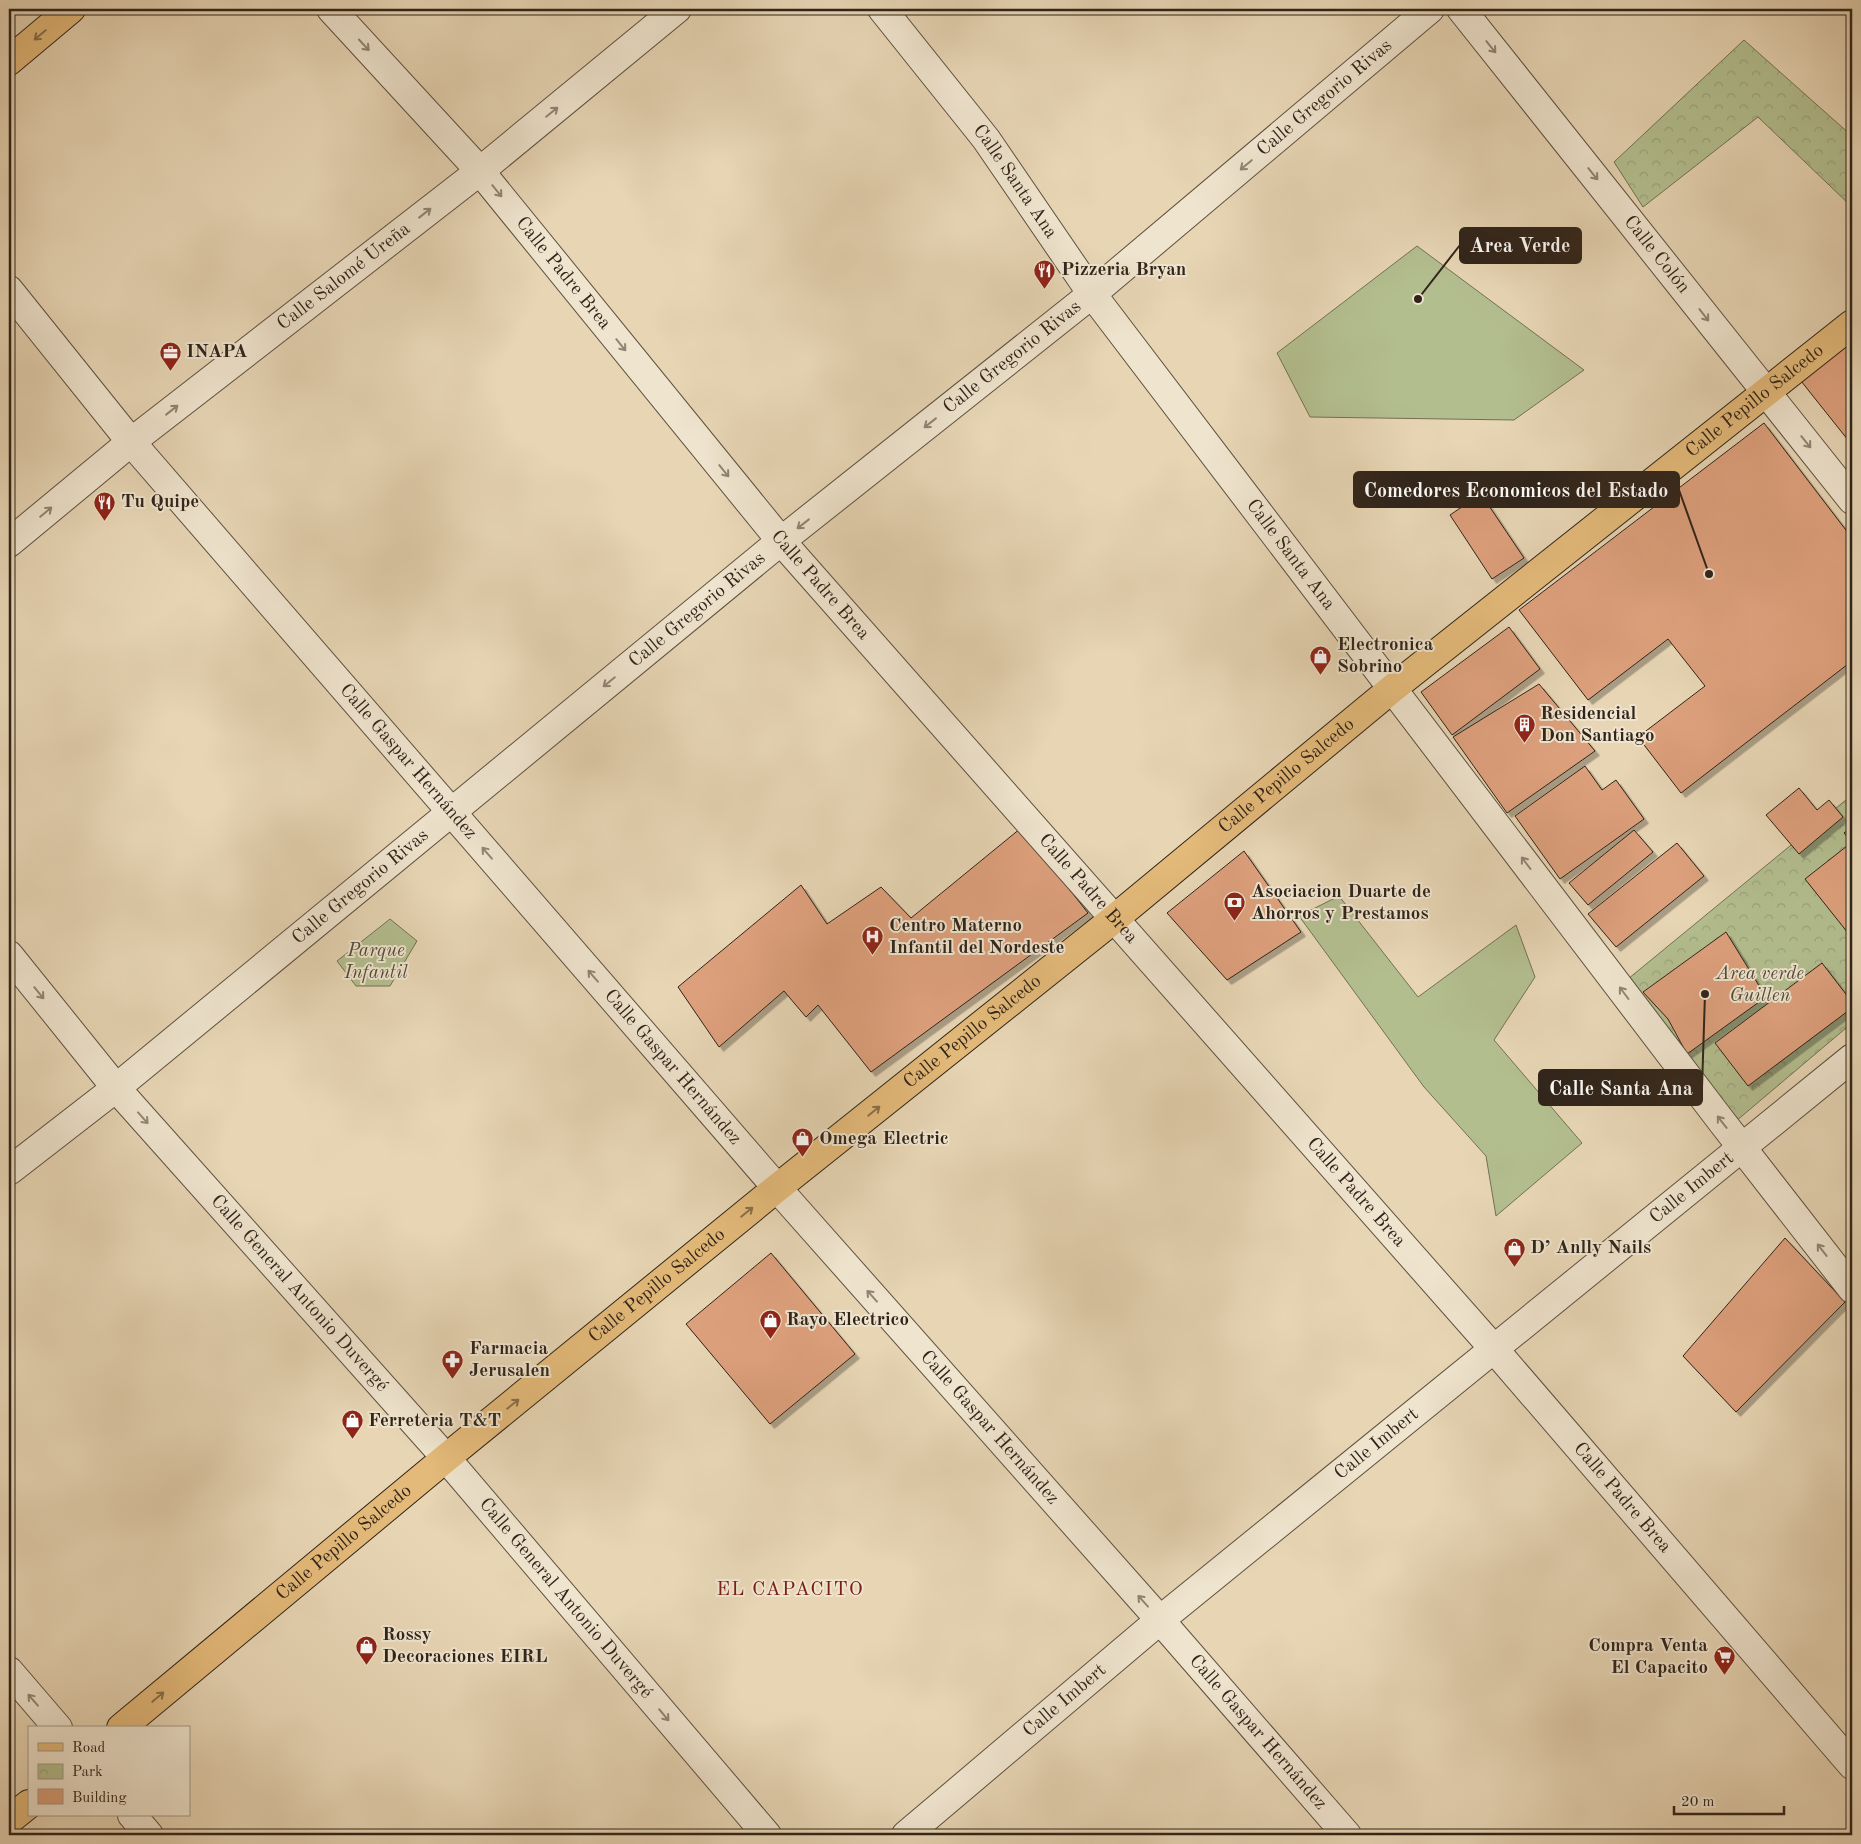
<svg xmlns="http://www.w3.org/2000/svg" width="1861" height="1844" viewBox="0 0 1861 1844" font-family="'Old Standard TT',serif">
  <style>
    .park { fill: url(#park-crowns); stroke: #727154 }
    .garden { fill: #b3be8f; stroke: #727154 }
    .building { fill: #dda07b; stroke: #30241a; filter: url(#shadow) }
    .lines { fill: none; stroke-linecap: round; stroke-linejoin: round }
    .street-casing { stroke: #5e5040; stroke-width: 30 }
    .primary-casing { stroke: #30241a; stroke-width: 30 }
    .street { stroke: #efe4ce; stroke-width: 28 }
    .primary { stroke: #e4ba7a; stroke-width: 28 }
    .oneway { stroke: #8a6f4a }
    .oneway2 { stroke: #908474 }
    .labels { text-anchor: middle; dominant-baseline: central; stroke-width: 4; stroke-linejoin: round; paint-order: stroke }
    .street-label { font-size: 19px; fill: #30241a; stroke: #efe4ce }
    .poi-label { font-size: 19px; font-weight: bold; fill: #30241a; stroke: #efe4ce; text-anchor: start }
    .park-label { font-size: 19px; font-style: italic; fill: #514a37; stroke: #efe4ce }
    .neighbourhood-label { font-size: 20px; letter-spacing: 1px; fill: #7a1f14; stroke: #efe4ce }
    .leader { fill: none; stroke: #30241a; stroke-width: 2 }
    .callout-dot { fill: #30241a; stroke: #efe4ce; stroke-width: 2 }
    .callout { fill: #30241a; stroke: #30241a; stroke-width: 2 }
    .callout-label { font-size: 20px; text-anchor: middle; font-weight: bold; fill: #fff }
  </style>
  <defs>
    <pattern id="park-crowns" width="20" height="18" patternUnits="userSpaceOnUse" patternTransform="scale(1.25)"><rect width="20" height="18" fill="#b3be8f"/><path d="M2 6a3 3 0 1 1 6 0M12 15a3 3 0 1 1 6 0" fill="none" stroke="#9aa37b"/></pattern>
    <filter id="shadow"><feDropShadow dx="4.5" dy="4.5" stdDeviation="0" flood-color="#0004"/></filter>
  </defs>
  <rect width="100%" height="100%" fill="#e7d5b4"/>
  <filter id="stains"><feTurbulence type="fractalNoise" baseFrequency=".004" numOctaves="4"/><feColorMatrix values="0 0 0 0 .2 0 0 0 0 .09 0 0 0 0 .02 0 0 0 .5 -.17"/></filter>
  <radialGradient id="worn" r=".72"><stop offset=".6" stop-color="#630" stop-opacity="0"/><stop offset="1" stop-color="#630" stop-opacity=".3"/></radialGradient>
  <g class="park">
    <polygon points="1744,40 1852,136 1852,207 1758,117 1643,207 1614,162"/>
    <polygon points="1852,795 1852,1023 1729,1127 1628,979"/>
  </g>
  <g class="garden">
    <polygon points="1417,246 1584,370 1514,420 1310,417 1277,353"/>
    <polygon points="1339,896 1418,997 1516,925 1535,977 1494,1040 1582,1143 1496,1216 1486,1156 1424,1087 1299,916"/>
    <polygon points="390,919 417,941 390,986 356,986 337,961"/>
  </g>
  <g class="building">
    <polygon points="1848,343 1852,347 1852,445 1801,381"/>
    <polygon points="1764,423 1852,538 1852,661 1681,793 1638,737 1705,686 1668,639 1588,700 1519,610"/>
    <polygon points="1481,494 1524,558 1492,579 1450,515"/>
    <polygon points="1509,627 1540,669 1452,735 1421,692"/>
    <polygon points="1539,684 1595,751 1507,813 1453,737"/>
    <polygon points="1585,766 1602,790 1616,780 1644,819 1560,879 1515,816"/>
    <polygon points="1799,788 1817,810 1829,800 1843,817 1799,854 1766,815"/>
    <polygon points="1852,827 1852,938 1805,879 1852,842 1844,833"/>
    <polygon points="1021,828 1088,913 871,1072 818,1005 806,1017 784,991 719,1047 678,987 801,885 827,924 881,887 911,918"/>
    <polygon points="1634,830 1653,852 1588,905 1569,883"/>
    <polygon points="1677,843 1704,876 1616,947 1588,914"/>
    <polygon points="1244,851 1301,932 1227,980 1167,913"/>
    <polygon points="1726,932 1766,997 1687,1054 1668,1019 1643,992"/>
    <polygon points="1822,963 1852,1002 1852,1008 1748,1086 1715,1043"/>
    <polygon points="1785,1238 1845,1302 1736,1412 1683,1356"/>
    <polygon points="771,1253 855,1354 770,1424 686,1324"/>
  </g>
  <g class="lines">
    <defs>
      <g id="street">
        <path id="s1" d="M331,9L480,171L781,541L1494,1349L1852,1765"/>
        <path id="s2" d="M882,9L986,139L1092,294L1722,1122L1852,1289"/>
        <path id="s3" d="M1461,9L1852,500"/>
        <path id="s4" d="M9,290L131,442L777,1188L1160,1620L1347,1835"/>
        <path id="s5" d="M9,543L131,442L480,171L677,9"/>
        <path id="s6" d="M9,955L116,1088L446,1458L767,1835"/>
        <path id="s7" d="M9,1171L116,1088L781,541L1092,294L1430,9"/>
        <polyline points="9,1671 58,1728"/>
        <polyline points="132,1815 149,1835"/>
        <path id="s8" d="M906,1835L1160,1620L1852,1058"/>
      </g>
      <g id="primary">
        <polyline points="9,61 71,9"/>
        <path id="s9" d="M121,1728L446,1458L777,1188L1114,919L1393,688L1852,324"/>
        <polyline points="9,1820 29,1804"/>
      </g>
    </defs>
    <use href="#street" class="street-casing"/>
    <use href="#primary" class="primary-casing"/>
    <use href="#street" class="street"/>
    <use href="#primary" class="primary"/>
  </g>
  <defs><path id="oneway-shaft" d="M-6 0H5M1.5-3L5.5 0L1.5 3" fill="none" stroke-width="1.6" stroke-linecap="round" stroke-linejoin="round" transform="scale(1.25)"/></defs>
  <g class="oneway">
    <use href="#oneway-shaft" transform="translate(40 35) rotate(140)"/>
    <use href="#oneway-shaft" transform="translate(874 1111) rotate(-39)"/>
    <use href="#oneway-shaft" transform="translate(747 1212) rotate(-39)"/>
    <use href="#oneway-shaft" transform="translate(513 1404) rotate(-39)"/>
    <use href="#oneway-shaft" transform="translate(158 1697) rotate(-40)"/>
  </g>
  <g class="oneway2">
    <use href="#oneway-shaft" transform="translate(364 45) rotate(47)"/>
    <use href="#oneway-shaft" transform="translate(1491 47) rotate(51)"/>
    <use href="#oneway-shaft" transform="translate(552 112) rotate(-39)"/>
    <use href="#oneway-shaft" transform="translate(1246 165) rotate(140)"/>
    <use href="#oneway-shaft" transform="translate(1593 174) rotate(51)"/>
    <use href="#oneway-shaft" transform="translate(497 191) rotate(51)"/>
    <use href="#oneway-shaft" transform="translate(425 213) rotate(-38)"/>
    <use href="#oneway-shaft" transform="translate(1704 315) rotate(52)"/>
    <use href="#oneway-shaft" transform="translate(621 345) rotate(51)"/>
    <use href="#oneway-shaft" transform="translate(172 410) rotate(-38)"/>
    <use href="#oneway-shaft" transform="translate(930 423) rotate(142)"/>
    <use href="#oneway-shaft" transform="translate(1806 442) rotate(51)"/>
    <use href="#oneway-shaft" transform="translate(724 471) rotate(51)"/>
    <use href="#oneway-shaft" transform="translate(46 512) rotate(-40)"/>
    <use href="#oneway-shaft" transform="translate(803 524) rotate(142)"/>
    <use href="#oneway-shaft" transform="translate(609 682) rotate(141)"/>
    <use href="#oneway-shaft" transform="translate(487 853) rotate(-131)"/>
    <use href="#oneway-shaft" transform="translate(1526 863) rotate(-127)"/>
    <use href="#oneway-shaft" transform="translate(593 976) rotate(-131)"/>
    <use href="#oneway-shaft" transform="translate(39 993) rotate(51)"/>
    <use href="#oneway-shaft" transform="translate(1624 993) rotate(-127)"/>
    <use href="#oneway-shaft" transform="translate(143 1118) rotate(48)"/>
    <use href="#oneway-shaft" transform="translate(1722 1122) rotate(-128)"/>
    <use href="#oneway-shaft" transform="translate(1822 1250) rotate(-128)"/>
    <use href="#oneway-shaft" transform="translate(872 1296) rotate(-132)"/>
    <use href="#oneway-shaft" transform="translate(1143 1601) rotate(-132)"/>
    <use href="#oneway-shaft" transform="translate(33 1700) rotate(-131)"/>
    <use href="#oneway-shaft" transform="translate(664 1715) rotate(50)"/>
  </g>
  <defs>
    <symbol id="restaurant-pin" viewBox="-11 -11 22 30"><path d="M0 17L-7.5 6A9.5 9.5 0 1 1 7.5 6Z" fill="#8f2418" stroke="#efe4ce"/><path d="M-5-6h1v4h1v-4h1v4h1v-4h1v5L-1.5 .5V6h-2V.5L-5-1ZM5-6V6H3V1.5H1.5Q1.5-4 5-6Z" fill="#fff"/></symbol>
    <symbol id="office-pin" viewBox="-11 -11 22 30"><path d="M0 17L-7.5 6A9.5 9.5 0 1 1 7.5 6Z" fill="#8f2418" stroke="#efe4ce"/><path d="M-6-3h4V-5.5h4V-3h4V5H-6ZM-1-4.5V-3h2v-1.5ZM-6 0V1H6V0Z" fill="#fff"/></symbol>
    <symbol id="shop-pin" viewBox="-11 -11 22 30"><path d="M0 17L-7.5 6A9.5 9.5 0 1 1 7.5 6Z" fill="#8f2418" stroke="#efe4ce"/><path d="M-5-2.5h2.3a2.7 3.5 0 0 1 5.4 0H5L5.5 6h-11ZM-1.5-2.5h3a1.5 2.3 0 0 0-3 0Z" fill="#fff"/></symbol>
    <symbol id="building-pin" viewBox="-11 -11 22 30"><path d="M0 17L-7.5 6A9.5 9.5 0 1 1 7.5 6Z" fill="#8f2418" stroke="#efe4ce"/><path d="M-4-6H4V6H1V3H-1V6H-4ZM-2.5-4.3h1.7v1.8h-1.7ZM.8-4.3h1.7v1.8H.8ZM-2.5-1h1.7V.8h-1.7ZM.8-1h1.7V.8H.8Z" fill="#fff"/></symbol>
    <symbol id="bank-pin" viewBox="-11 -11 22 30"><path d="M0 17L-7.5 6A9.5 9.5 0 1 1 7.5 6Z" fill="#8f2418" stroke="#efe4ce"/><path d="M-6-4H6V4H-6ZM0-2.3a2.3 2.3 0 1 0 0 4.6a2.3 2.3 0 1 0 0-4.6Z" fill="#fff"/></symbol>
    <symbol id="hospital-pin" viewBox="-11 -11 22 30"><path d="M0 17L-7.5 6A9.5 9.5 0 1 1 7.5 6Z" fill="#8f2418" stroke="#efe4ce"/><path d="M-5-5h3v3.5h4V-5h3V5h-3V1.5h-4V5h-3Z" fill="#fff"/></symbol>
    <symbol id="pharmacy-pin" viewBox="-11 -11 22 30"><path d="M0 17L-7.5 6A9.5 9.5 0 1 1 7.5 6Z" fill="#8f2418" stroke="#efe4ce"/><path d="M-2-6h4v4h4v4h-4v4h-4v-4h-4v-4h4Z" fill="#fff"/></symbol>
    <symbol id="supermarket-pin" viewBox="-11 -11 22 30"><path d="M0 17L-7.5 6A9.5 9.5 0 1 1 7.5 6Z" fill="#8f2418" stroke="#efe4ce"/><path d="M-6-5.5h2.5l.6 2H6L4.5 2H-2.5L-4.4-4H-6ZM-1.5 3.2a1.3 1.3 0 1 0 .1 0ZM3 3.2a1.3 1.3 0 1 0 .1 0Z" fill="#fff"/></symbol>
  </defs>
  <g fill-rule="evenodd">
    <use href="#restaurant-pin" x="1032" y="258" width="25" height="34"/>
    <use href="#office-pin" x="158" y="340" width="25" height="34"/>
    <use href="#restaurant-pin" x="92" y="490" width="25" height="34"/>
    <use href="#shop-pin" x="1308" y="644" width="25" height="34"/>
    <use href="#building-pin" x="1512" y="712" width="25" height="34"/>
    <use href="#bank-pin" x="1222" y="890" width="25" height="34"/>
    <use href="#hospital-pin" x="860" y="924" width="25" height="34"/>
    <use href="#shop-pin" x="790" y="1126" width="25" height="34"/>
    <use href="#shop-pin" x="1502" y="1236" width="25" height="34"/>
    <use href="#shop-pin" x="758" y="1308" width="25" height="34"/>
    <use href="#pharmacy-pin" x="440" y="1348" width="25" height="34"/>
    <use href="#shop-pin" x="340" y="1408" width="25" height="34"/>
    <use href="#shop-pin" x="354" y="1634" width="25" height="34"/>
    <use href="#supermarket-pin" x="1712" y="1644" width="25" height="34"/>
  </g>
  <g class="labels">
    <g class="street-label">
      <text stroke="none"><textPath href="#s7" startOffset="1698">Calle Gregorio Rivas</textPath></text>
      <text stroke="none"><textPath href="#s2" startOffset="218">Calle Santa Ana</textPath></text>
      <text stroke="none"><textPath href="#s3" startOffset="314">Calle Colón</textPath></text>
      <text stroke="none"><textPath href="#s1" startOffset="352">Calle Padre Brea</textPath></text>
      <text stroke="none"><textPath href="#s5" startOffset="428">Calle Salomé Ureña</textPath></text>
      <text stroke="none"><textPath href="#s7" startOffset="1292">Calle Gregorio Rivas</textPath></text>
      <text stroke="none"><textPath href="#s9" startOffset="2105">Calle Pepillo Salcedo</textPath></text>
      <text stroke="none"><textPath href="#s2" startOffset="682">Calle Santa Ana</textPath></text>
      <text stroke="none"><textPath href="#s1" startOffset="756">Calle Padre Brea</textPath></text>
      <text stroke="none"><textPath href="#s7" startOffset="888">Calle Gregorio Rivas</textPath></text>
      <text stroke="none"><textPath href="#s4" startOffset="618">Calle Gaspar Hernández</textPath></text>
      <text stroke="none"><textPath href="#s9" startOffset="1505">Calle Pepillo Salcedo</textPath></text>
      <text stroke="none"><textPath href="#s7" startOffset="452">Calle Gregorio Rivas</textPath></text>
      <text stroke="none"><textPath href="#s1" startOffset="1161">Calle Padre Brea</textPath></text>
      <text stroke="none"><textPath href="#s9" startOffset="1100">Calle Pepillo Salcedo</textPath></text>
      <text stroke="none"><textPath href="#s4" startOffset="1022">Calle Gaspar Hernández</textPath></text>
      <text stroke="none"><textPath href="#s8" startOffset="1018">Calle Imbert</textPath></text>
      <text stroke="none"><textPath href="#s1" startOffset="1566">Calle Padre Brea</textPath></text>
      <text stroke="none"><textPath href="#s9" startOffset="695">Calle Pepillo Salcedo</textPath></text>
      <text stroke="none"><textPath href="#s6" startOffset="446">Calle General Antonio Duvergé</textPath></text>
      <text stroke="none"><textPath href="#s4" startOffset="1502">Calle Gaspar Hernández</textPath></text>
      <text stroke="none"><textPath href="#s8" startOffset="612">Calle Imbert</textPath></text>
      <text stroke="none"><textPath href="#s1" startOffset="1971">Calle Padre Brea</textPath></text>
      <text stroke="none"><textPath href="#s9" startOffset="290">Calle Pepillo Salcedo</textPath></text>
      <text stroke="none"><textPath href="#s6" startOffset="851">Calle General Antonio Duvergé</textPath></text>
      <text stroke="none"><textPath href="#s8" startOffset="208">Calle Imbert</textPath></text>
      <text stroke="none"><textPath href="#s4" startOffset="1908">Calle Gaspar Hernández</textPath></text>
    </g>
    <g class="poi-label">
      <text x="1061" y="270">Pizzeria Bryan</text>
      <text x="186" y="352">INAPA</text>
      <text x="121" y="502">Tu Quipe</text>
      <text x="1337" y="645">Electronica<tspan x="1337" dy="22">Sobrino</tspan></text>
      <text x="1540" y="714">Residencial<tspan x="1540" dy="22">Don Santiago</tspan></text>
      <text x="1251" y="892">Asociacion Duarte de<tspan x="1251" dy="22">Ahorros y Prestamos</tspan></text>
      <text x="889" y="926">Centro Materno<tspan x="889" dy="22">Infantil del Nordeste</tspan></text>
      <text x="819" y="1139">Omega Electric</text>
      <text x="1530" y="1248">D’ Anlly Nails</text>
      <text x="786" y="1320">Rayo Electrico</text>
      <text x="469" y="1349">Farmacia<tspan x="469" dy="22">Jerusalen</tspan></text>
      <text x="368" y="1421">Ferreteria T&amp;T</text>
      <text x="382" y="1635">Rossy<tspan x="382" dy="22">Decoraciones EIRL</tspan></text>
      <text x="1708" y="1646" text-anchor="end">Compra Venta<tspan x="1708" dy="22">El Capacito</tspan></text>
    </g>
    <g class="park-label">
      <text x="376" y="951">Parque<tspan x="376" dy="22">Infantil</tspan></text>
      <text x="1760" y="974">Area verde<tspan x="1760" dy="22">Guillen</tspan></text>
    </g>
    <g class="neighbourhood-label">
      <text x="790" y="1590">EL CAPACITO</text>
    </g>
  </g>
  <path class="leader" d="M1418 299L1460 245M1709 574L1679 490M1705 994L1702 1088"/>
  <g class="callout-dot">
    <circle cx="1418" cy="299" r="5"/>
    <circle cx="1709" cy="574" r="5"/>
    <circle cx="1705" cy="994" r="5"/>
  </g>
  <g class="callout">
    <rect x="1460" y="228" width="121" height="35" rx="5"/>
    <rect x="1354" y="472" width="325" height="35" rx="5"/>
    <rect x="1539" y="1070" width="163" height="35" rx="5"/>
  </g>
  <g class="callout-label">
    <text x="1520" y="252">Area Verde</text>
    <text x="1516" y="497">Comedores Economicos del Estado</text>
    <text x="1621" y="1095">Calle Santa Ana</text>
  </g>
  <rect width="1861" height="1844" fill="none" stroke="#e7d5b4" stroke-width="30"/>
  <rect x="10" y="10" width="1841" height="1824" fill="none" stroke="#30241a" stroke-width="2.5"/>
  <rect x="15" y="15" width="1831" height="1814" fill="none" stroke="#30241a"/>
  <rect x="28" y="1726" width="162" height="90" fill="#efe4ce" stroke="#a39786"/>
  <rect x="38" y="1743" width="25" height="8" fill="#e4ba7a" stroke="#a39786"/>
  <text x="72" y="1752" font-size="15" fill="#30241a">Road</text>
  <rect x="38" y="1764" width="25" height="15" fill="url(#park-crowns)" stroke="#a39786"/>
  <text x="72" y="1776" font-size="15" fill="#30241a">Park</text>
  <rect x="38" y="1789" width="25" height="15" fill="#dda07b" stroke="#a39786"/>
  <text x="72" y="1802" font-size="15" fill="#30241a">Building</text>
  <path d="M1674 1806v8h110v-8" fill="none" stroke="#30241a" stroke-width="2.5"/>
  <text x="1681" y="1806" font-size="15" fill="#30241a" stroke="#efe4ce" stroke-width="4" paint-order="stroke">20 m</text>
  <rect width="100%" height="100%" filter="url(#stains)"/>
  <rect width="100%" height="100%" fill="url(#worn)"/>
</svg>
